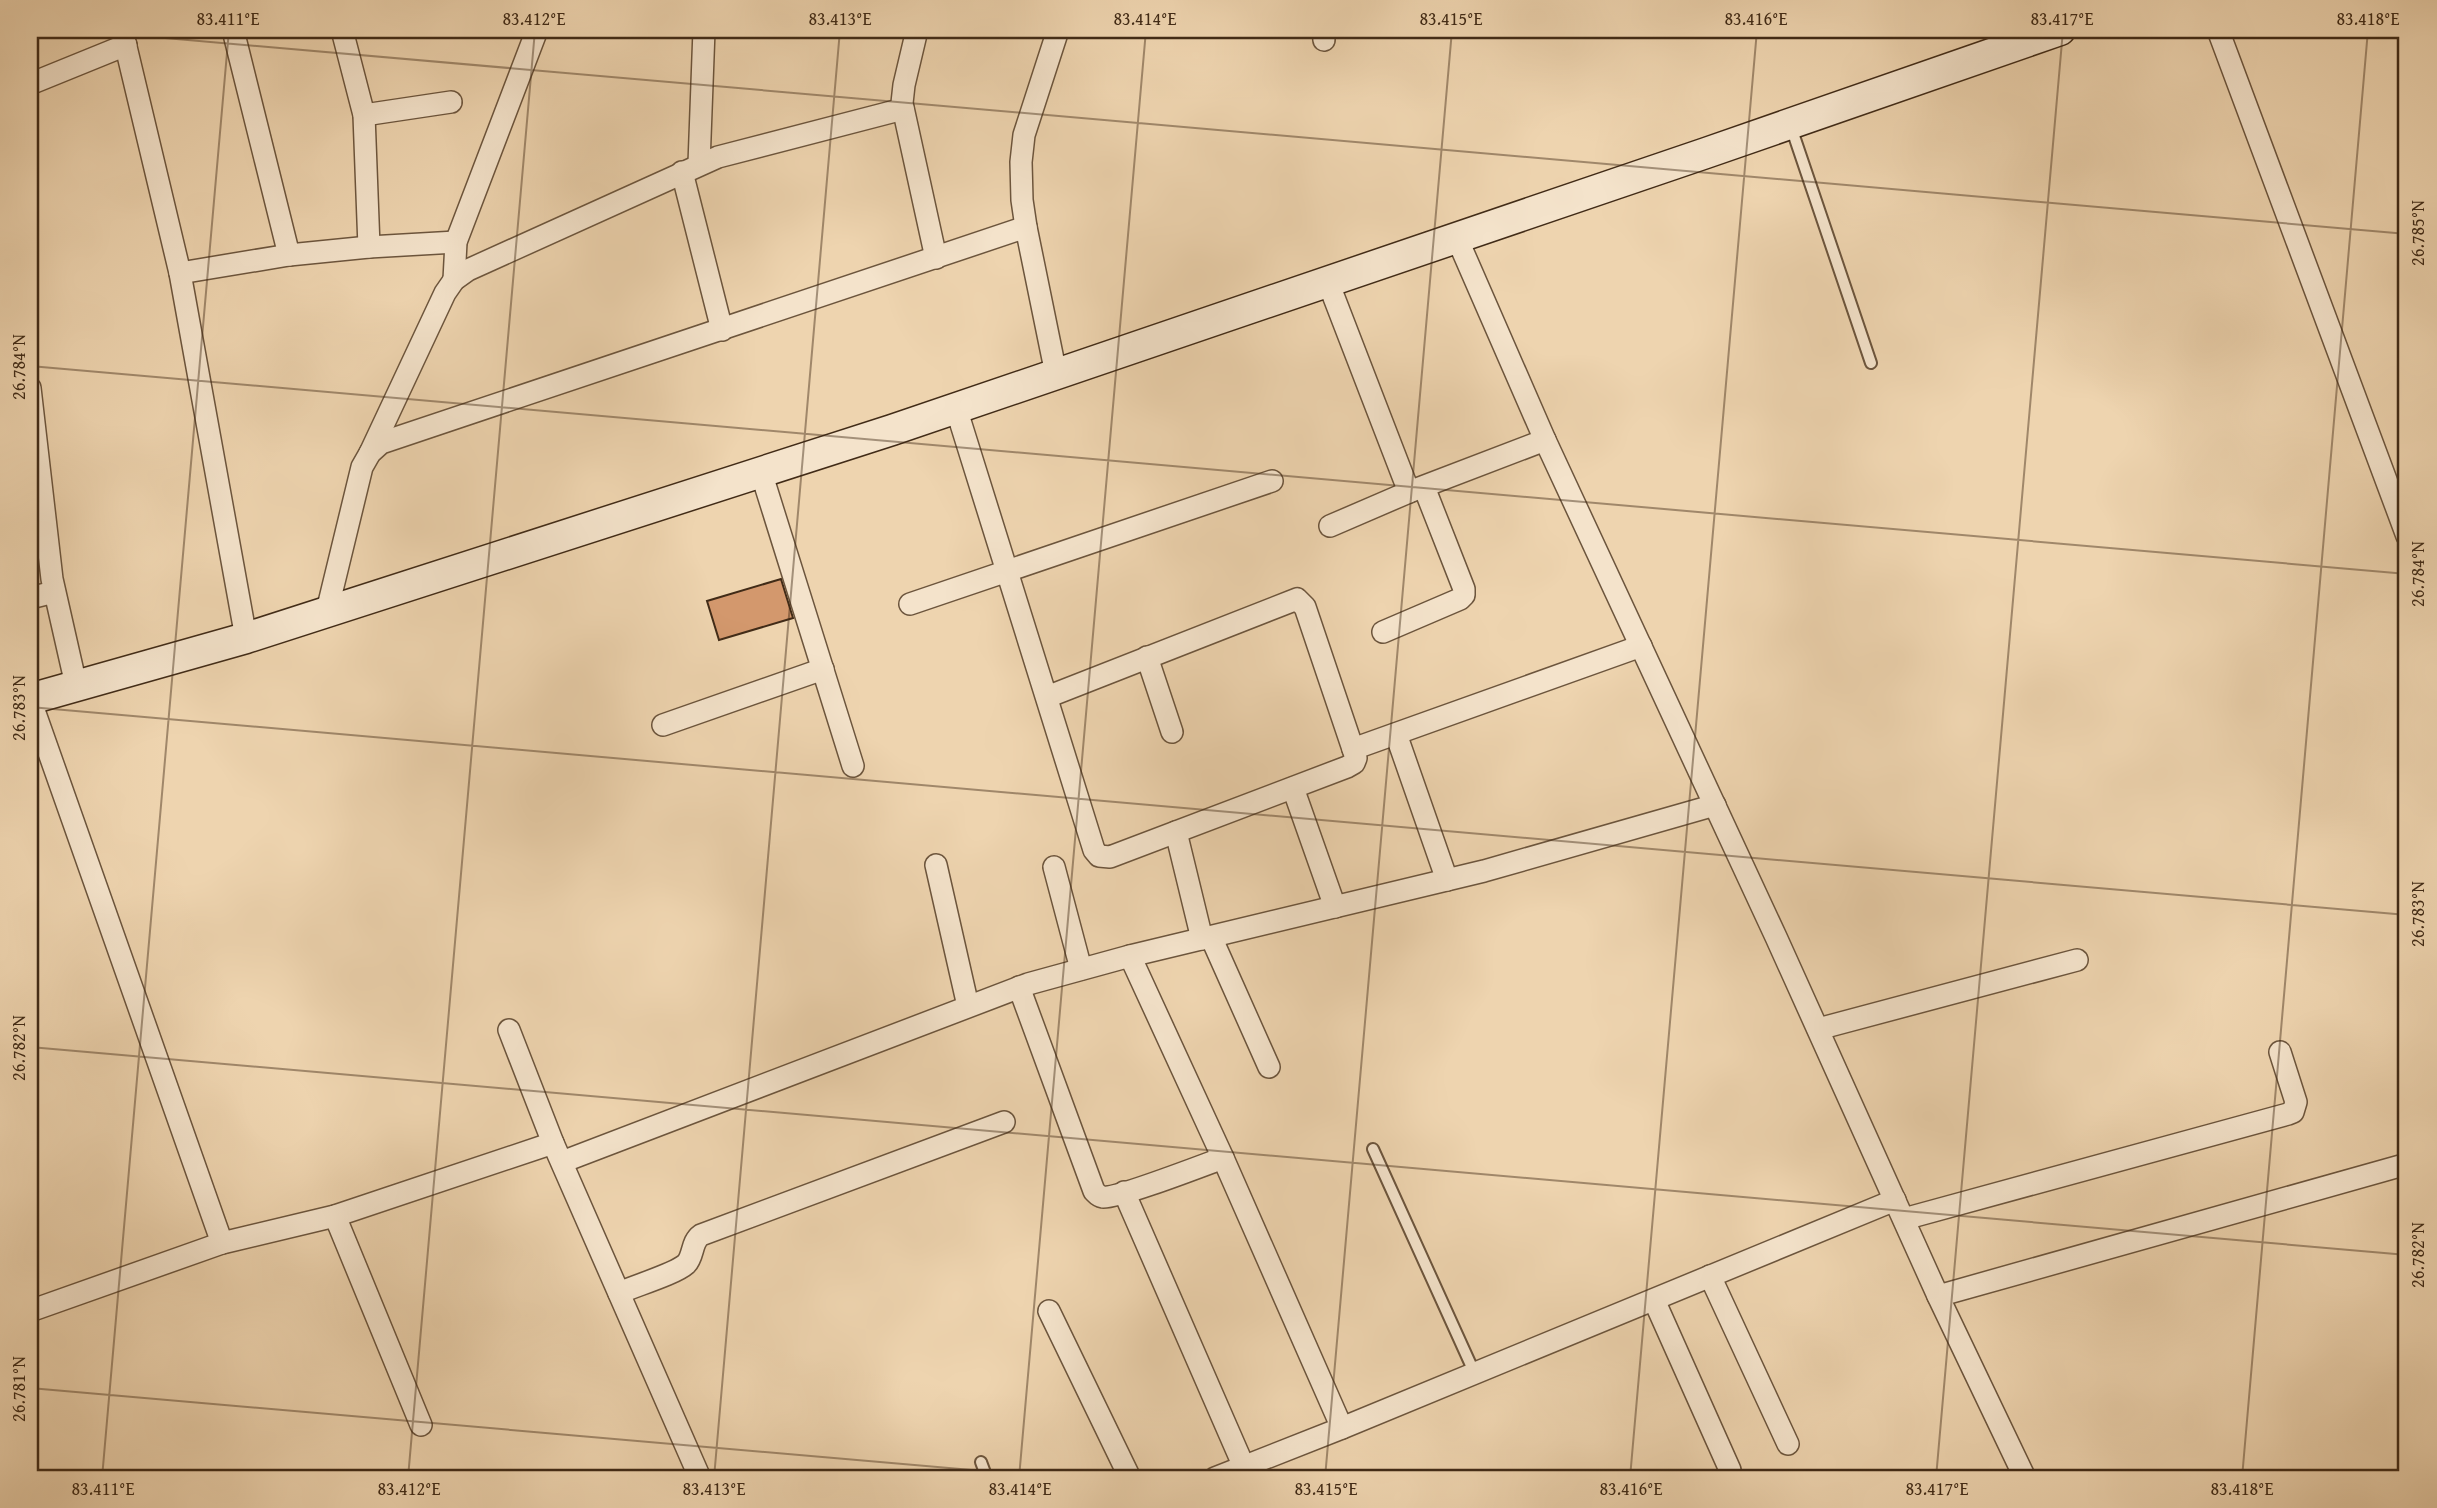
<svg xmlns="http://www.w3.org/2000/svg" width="2437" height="1508" viewBox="0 0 2437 1508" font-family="'Gentium Book Plus',serif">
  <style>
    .building { fill: #d3986d; stroke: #412b17; stroke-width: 2 }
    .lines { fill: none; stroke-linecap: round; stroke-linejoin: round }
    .lane-casing { stroke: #6c553d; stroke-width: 14 }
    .street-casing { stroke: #6c553d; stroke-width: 24 }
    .secondary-casing { stroke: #412b17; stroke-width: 33 }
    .lane { stroke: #f4e3cb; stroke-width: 10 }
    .street { stroke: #f4e3cb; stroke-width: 21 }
    .secondary { stroke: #f4e3cb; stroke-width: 30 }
    .ticks { fill: none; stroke: #412b17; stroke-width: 2; stroke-opacity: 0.45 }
    .neatline { fill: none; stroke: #412b17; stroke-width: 2.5 }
    .ticks-label { font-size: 18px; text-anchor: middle; fill: #412b17 }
  </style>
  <rect width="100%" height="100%" fill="#eed4af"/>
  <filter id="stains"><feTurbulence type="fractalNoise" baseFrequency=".00286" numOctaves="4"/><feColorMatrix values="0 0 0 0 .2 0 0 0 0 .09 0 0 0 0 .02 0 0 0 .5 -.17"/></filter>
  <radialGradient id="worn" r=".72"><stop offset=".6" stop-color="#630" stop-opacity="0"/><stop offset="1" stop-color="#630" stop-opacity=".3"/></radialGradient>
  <polygon class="building" points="781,579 793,618 719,640 707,601"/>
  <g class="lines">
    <defs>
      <g id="lane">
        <polyline points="1791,127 1871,363"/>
        <polyline points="1373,1149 1475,1374"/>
        <polyline points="981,1462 987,1478"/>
      </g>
      <g id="street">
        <polyline points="122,30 180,273 246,638"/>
        <polyline points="233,30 289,255"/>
        <polyline points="342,30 364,115 369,247"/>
        <polyline points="917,30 904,85 902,103 936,258"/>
        <polyline points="1323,30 1324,40"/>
        <polyline points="2218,30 2407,536"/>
        <polyline points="30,84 126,45"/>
        <polyline points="364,115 451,102"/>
        <polyline points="699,164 704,30"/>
        <polyline points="682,172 722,330"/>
        <polyline points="1456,236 1545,440 1776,937 1938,1296 2025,1478"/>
        <polyline points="180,273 289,255 369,247 456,242"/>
        <polyline points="454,280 456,242 537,30"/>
        <polyline points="1328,282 1409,492"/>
        <polyline points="1056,374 1026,227 1022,200 1021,162 1024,135 1058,30"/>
        <polyline points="30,388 52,579 76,685"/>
        <polyline points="956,408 1094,850 1099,856 1110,857 1347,767 1354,763 1356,758 1305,607 1297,599 1047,697"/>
        <polyline points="370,453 445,293 454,280 468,270 718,157 903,109"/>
        <polyline points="761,472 853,766"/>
        <polyline points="1330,526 1409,492 1545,440"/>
        <polyline points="30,598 54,592"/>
        <polyline points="910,604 1272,481"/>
        <polyline points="327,611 362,467 370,453 381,443 1026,227"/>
        <polyline points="1383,632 1460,599 1464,595 1464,589 1424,487"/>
        <polyline points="1147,657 1172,732"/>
        <polyline points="30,699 222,1243"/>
        <polyline points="663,725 823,669"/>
        <polyline points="1396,734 1447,880"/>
        <polyline points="1353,749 1641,646"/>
        <polyline points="1293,788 1335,907"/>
        <polyline points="1176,832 1202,939"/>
        <polyline points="936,865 968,1006"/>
        <polyline points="1054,867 1081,969"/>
        <polyline points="1211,937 1269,1067"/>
        <polyline points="1130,956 1223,1158 1342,1428"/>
        <path d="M1019,987L1094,1191C1097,1194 1098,1196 1103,1197C1116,1199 1204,1165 1223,1158"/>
        <polyline points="1818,1029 2077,960"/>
        <polyline points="509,1030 553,1143 700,1478"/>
        <polyline points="562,1162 1028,984 1130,956 1484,871 1715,805"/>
        <polyline points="1124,1192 1244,1467"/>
        <polyline points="335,1216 421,1425"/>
        <polyline points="1904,1219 2288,1114 2293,1112 2296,1102 2280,1052"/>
        <polyline points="1710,1276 1788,1444"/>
        <path d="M619,1293C634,1286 675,1274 686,1264C694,1256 691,1242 701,1235L1004,1122"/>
        <polyline points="1938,1296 2407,1164"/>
        <polyline points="1654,1300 1730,1470"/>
        <polyline points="30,1311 222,1243 335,1216 553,1143"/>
        <polyline points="1049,1311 1130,1478"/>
        <polyline points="1215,1478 1342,1428 1895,1200"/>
      </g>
      <polyline id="secondary" points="30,699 246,638 892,430 1706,153 2060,30"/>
    </defs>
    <use href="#lane" class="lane-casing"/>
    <use href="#street" class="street-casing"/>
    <use href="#secondary" class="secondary-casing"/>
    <use href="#lane" class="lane"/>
    <use href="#street" class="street"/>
    <use href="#secondary" class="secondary"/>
  </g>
  <path class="ticks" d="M74,30L2407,234M30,366L2407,574M30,707L2407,915M30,1047L2407,1255M30,1388L1063,1478M102,1478L229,30M408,1478L535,30M714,1478L840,30M1019,1478L1146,30M1325,1478L1452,30M1630,1478L1757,30M1936,1478L2063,30M2242,1478L2368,30"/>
  <rect width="2437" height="1508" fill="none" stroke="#eed4af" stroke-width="77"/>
  <rect x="38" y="38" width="2360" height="1432" class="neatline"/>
  <g class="ticks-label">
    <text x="228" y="25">83.411°E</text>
    <text x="534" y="25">83.412°E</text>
    <text x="840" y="25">83.413°E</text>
    <text x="1145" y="25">83.414°E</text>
    <text x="1451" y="25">83.415°E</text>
    <text x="1756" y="25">83.416°E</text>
    <text x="2062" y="25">83.417°E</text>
    <text x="2368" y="25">83.418°E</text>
    <text transform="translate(2418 233) rotate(-90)" y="6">26.785°N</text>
    <text transform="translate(19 367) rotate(-90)" y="6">26.784°N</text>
    <text transform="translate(2418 574) rotate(-90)" y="6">26.784°N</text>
    <text transform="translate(19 708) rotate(-90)" y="6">26.783°N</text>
    <text transform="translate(2418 914) rotate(-90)" y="6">26.783°N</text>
    <text transform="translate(19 1048) rotate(-90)" y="6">26.782°N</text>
    <text transform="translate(2418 1255) rotate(-90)" y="6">26.782°N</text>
    <text transform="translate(19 1389) rotate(-90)" y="6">26.781°N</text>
    <text x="103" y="1495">83.411°E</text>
    <text x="409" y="1495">83.412°E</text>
    <text x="714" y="1495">83.413°E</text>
    <text x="1020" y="1495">83.414°E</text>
    <text x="1326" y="1495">83.415°E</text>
    <text x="1631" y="1495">83.416°E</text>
    <text x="1937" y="1495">83.417°E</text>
    <text x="2242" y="1495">83.418°E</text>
  </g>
  <rect width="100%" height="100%" filter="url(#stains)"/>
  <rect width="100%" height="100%" fill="url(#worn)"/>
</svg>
